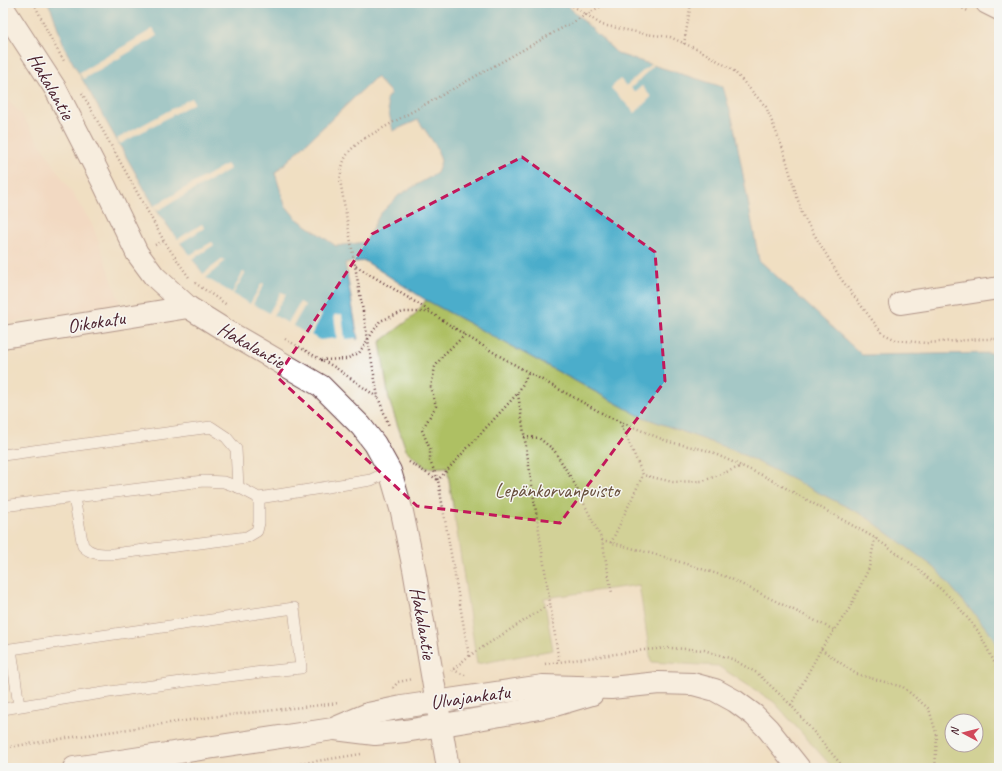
<svg xmlns="http://www.w3.org/2000/svg" width="1002" height="771" viewBox="0 0 1002 771" font-family="Caveat,sans-serif">
  <style>
    .built { fill: #f4d3c0 }
    .green { fill: #aec064; stroke: #7c7048; fill-rule: evenodd }
    .water { fill: #4cadcb; stroke: #4b667b; fill-rule: evenodd }
    .pier { fill: #f0dfc2 }
    .lines { fill: none; stroke-linecap: round; stroke-linejoin: round }
    .service-casing { stroke: #633c42; stroke-width: 12 }
    .minor-casing { stroke: #633c42; stroke-width: 24 }
    .secondary-casing { stroke: #633c42; stroke-width: 24 }
    .path { stroke: #633c42; stroke-width: 2.5; stroke-dasharray: 1 3; stroke-linecap: butt }
    .service { stroke: #fff; stroke-width: 11 }
    .minor { stroke: #fff; stroke-width: 22 }
    .secondary { stroke: #fff; stroke-width: 22 }
    .path-bridge { stroke: #633c42; stroke-width: 2.5; stroke-dasharray: 1 3; stroke-linecap: butt }
    .marked { fill: none; stroke: #c2185b; stroke-width: 3; stroke-dasharray: 8 5; stroke-linejoin: round }
    .labels { text-anchor: middle; dominant-baseline: central; stroke-width: 3; stroke-linejoin: round; paint-order: stroke }
    .street-label { font-size: 20px; fill: #4a1f2b; stroke: #f6f6f2 }
    .park-label { font-size: 20px; fill: #684f3c; stroke: #f6f6f2 }
  </style>
  <rect width="100%" height="100%" fill="#f6f6f2"/>
  <filter id="ink" filterUnits="userSpaceOnUse"><feTurbulence type="fractalNoise" baseFrequency=".025" numOctaves="2"/><feDisplacementMap in="SourceGraphic" scale="8" xChannelSelector="R" yChannelSelector="G"/><feConvolveMatrix kernelMatrix="1 2 1 2 8 2 1 2 1" color-interpolation-filters="sRGB"/></filter>
  <filter id="wash" filterUnits="userSpaceOnUse"><feTurbulence type="fractalNoise" baseFrequency=".012" numOctaves="4" result="noise"/><feDisplacementMap in="SourceGraphic" scale="16" xChannelSelector="R" yChannelSelector="G"/><feGaussianBlur stdDeviation="0.9" result="paint"/><feColorMatrix in="noise" values="0 0 0 0 0 0 0 0 0 0 0 0 0 0 0 0 0 1.4 0 .05"/><feComposite in="paint" operator="in"/></filter>
  <g filter="url(#wash)">
    <rect width="100%" height="100%" fill="#f0dfc2"/>
    <polygon class="built" points="3,95 21,114 93,226 120,303 3,324"/>
    <path class="green" d="M426,300L640,416L738,452L865,516L935,568L992,635L999,650V768H833L774,702L718,666L651,662L639,585L544,598L553,650L477,664L447,467L426,468L406,450L389,400L380,342L414,316ZM952,721H976V745H952Z"/>
    <path class="water" d="M48,3H565L618,54L723,87L733,121L759,260L862,355L999,353V650L992,635L935,568L865,516L738,452L640,416L426,300L365,261L345,263L358,339L335,344L318,342L210,284L157,211L65,49L52,11ZM376,77L391,93L386,99L393,131L418,120L436,146L441,161L437,173L399,195L380,214L365,242L336,246L296,218L285,205L275,173Z"/>
    <g class="pier">
      <polygon points="153,29 157,36 83,79 79,73"/>
      <polygon points="651,64 654,65 631,88 635,92 642,86 651,97 635,113 611,88 620,79 626,86"/>
      <polygon points="192,98 194,103 120,144 117,139"/>
      <polygon points="227,164 230,169 157,211 154,206"/>
      <polygon points="202,224 204,228 180,243 190,255 212,242 214,245 192,259 203,274 223,259 225,261 206,278 232,293 243,272 245,273 233,294 250,304 262,283 264,284 253,304 269,313 281,292 286,294 273,315 288,323 300,302 305,305 293,326 307,334 319,313 322,315 311,335 320,340 337,338 334,315 342,314 345,339 356,338 356,341 335,346 318,343 208,285 170,233 172,232 178,239"/>
    </g>
  </g>
  <g filter="url(#ink)">
    <g class="lines">
      <defs>
        <g id="service">
          <polyline points="3,455 211,427 226,437 236,449 238,487"/>
          <path d="M74,498L83,546C92,555 101,554 113,554L247,537L257,531L259,523V498"/>
          <polyline points="3,506 203,481 224,482 238,487 259,498 371,480 390,471"/>
          <path d="M3,709C102,692 201,678 301,668L294,608L11,649L19,706"/>
        </g>
        <g id="minor">
          <polyline points="987,3 999,9"/>
          <polyline points="3,8 55,88 104,184 137,253 154,276 188,307 225,330 321,386 361,426 375,444 390,471 402,512 414,569 448,768"/>
          <polyline points="901,303 999,288"/>
          <polyline points="3,337 188,307"/>
        </g>
        <g id="secondary">
          <polyline points="335,729 375,734 405,731 473,720 555,705 592,694"/>
          <polyline points="74,768 333,729 368,714 402,707 543,686 611,688 659,683 693,684 715,690 735,701 754,715 768,729 799,768"/>
        </g>
      </defs>
      <use href="#service" class="service-casing"/>
      <use href="#minor" class="minor-casing"/>
      <use href="#secondary" class="secondary-casing"/>
      <g class="path">
        <polyline points="34,3 51,39 64,61"/>
        <polyline points="570,3 573,6 602,25 646,34 670,37 703,52 733,70 766,107 783,149 802,214 841,279 882,333 896,340 926,343 983,339 999,339"/>
        <polyline points="952,3 968,11"/>
        <polyline points="684,44 691,3"/>
        <polyline points="82,93 164,241 190,279"/>
        <path d="M365,138C346,152 343,157 340,180L378,397L389,426"/>
        <polyline points="155,245 164,241"/>
        <polyline points="356,266 430,311"/>
        <polyline points="195,283 227,305"/>
        <polyline points="465,335 443,355 435,367 431,387 436,406 422,430 430,449 430,461 438,480 518,393 529,372"/>
        <polyline points="285,339 336,368 377,397"/>
        <polyline points="321,360 346,359 359,353 380,321 403,312 430,312 465,335 508,361 609,417 669,442 706,450 766,477 875,538 913,565 952,599 978,631 999,671"/>
        <polyline points="518,394 559,662"/>
        <polyline points="620,422 643,475 673,482 703,481 742,466"/>
        <polyline points="524,437 539,438 554,450 573,481 602,540 612,593"/>
        <polyline points="409,462 438,480 469,656 451,671"/>
        <polyline points="602,540 664,557 727,577 834,630"/>
        <polyline points="611,543 643,475"/>
        <polyline points="821,649 856,674 903,687 929,709 937,736 935,768"/>
        <polyline points="469,656 550,604"/>
        <polyline points="545,664 644,650 670,648 704,650 732,659 757,673 791,705 844,768"/>
        <polyline points="453,670 467,676"/>
        <polyline points="393,688 398,682 413,679"/>
        <polyline points="791,705 821,649 849,609 869,568 875,538"/>
        <polyline points="3,748 53,740 211,717 339,703"/>
        <polyline points="273,768 361,754"/>
      </g>
      <use href="#service" class="service"/>
      <use href="#minor" class="minor"/>
      <use href="#secondary" class="secondary"/>
      <polyline class="path-bridge" points="365,138 607,3"/>
    </g>
  </g>
  <path d="M0 0H1002V771H0ZM522,157L655,252L665,381L560,523L417,506L277,377L372,234Z" fill="#f0dfc2" fill-opacity=".55" fill-rule="evenodd"/>
  <path class="marked" d="M522,157L655,252L665,381L560,523L417,506L277,377L372,234Z"/>
  <g class="labels">
    <g class="street-label">
      <text transform="translate(51 86) rotate(60)">Hakalantie</text>
      <text transform="translate(96 322) rotate(-9)">Oikokatu</text>
      <text transform="translate(251 345) rotate(30)">Hakalantie</text>
      <text transform="translate(423 623) rotate(80)">Hakalantie</text>
      <text transform="translate(470 697) rotate(-8)">Ulvajankatu</text>
    </g>
    <g class="park-label">
      <text x="557" y="490">Lepänkorvanpuisto</text>
    </g>
  </g>
  <rect width="1002" height="771" fill="none" stroke="#f6f6f2" stroke-width="16"/>
  <g transform="translate(964 733) rotate(277)"><circle r="19" fill="#f6f6f2" stroke="#b1a0a2"/>
  <path d="M0-3L7 15L0 10L-7 15Z" fill="#d1495b"/>
  <text y="-6" font-size="11" font-weight="bold" text-anchor="middle" fill="#4a1f2b">N</text>
  </g>
</svg>
